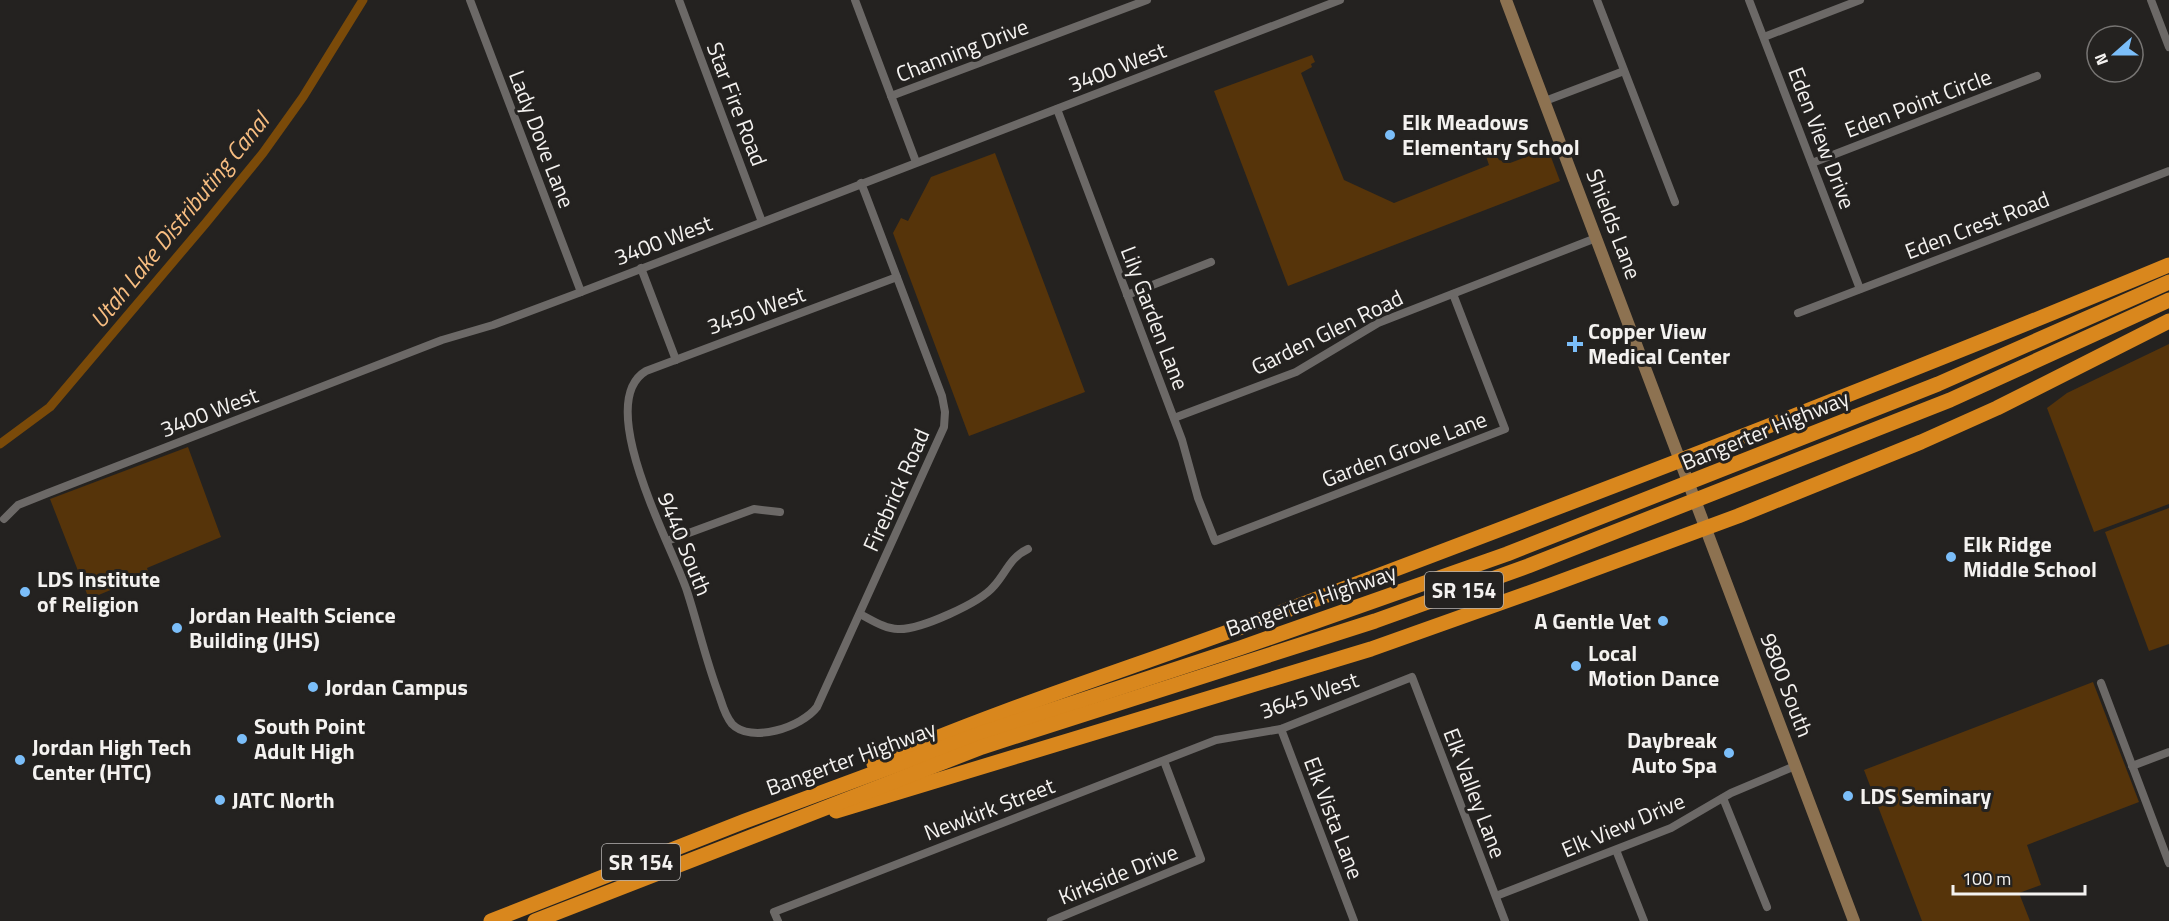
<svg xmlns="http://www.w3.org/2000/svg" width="2169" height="921" viewBox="0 0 2169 921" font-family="'Titillium Web',sans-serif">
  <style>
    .green { fill: #56340a }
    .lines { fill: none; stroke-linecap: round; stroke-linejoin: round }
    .canal { stroke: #7a4a09; stroke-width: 9 }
    .street { stroke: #6c6967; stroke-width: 8 }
    .secondary { stroke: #8d7251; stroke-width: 12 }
    .highway { stroke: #d9871d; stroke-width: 15 }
    .poi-dot { fill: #7bbef9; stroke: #242220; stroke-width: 2 }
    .labels { text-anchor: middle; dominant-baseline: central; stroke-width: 6; stroke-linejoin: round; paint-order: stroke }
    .shield { fill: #242220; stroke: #b6b4b2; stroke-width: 1.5 }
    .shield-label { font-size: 21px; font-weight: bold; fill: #f4f2f0 }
    .street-label { font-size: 22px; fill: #f4f2f0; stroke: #242220 }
    .poi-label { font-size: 22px; font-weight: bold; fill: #f4f2f0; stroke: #242220; text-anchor: start }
    .water-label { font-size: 24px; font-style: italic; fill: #f7bd81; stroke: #242220 }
  </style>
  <rect width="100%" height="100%" fill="#242220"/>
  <g class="green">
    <polygon points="1312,55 1315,62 1311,64 1312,67 1301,73 1344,180 1394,203 1489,165 1485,153 1493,150 1499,160 1510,163 1548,149 1560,181 1288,286 1214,91"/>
    <polygon points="995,153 1085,392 969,436 893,233 901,218 908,221 931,177"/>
    <polygon points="2169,344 2169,504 2094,532 2047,408 2067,393"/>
    <polygon points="188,447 221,537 147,568 149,574 89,599 50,499"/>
    <polygon points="2169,508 2169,644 2149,651 2105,532"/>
    <polygon points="2093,682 2139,802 2027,845 2041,885 2019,893 2030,921 1922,921 1864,770"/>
  </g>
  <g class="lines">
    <polyline class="canal" points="0,444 50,407 205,224 263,153 303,97 363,0"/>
    <g class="street">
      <polyline points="470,0 581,292"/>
      <polyline points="679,0 762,222"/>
      <polyline points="855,0 916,162"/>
      <polyline points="1597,0 1675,202"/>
      <polyline points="1749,0 1860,289"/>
      <polyline points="2151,0 2169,47"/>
      <polyline points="1764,37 1860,0"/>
      <polyline points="891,96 1147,0"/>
      <polyline points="1545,101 1624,71"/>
      <polyline points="1057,109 1182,440 1198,498 1215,541 1505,429 1453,294"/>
      <polyline points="1812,163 2037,76"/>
      <path d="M861,183L865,193L942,396L945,412L944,427L817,707C802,727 751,744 732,724C725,716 722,704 719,695C706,661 698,625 687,591C673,548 592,403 646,371L897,277"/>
      <polyline points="641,268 676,360"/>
      <polyline points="1127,295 1211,262"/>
      <polyline points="1798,313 2169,171"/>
      <polyline points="1174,418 1296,372 1378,323 1596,238"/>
      <polyline points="4,519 18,505 48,493 442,340 493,325 581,292 1340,0"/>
      <polyline points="667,541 754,509 780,512"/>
      <path d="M860,614C872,620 885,629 898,629C920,630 980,603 994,586C1006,573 1010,557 1028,549"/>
      <polyline points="2101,683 2169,863"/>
      <polyline points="1281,729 1354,921"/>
      <polyline points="2132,766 2169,752"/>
      <polyline points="1723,798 1767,907"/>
      <polyline points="1616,850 1644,921"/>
      <polyline points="1496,896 1671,828 1731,793 1795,766"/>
      <polyline points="778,921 774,912 1216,740 1281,729 1412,677 1505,921"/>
      <polyline points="1051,921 1201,859 1164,761"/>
    </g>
    <polyline class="secondary" points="1506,0 1854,921"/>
    <g class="highway">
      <path d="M874,764C1002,708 1135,667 1266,618C1568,504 1871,389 2169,265"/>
      <polyline points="836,811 1371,649 1551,585 1738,516 1921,442 1997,408 2169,321"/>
      <polyline points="491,921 745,821 985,732 1240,648 1507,554 1938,384 2169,282"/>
      <polyline points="535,921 982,747 1375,621 1528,566 1950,400 2169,300"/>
    </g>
  </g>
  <g class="poi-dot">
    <circle cx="1390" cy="135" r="6"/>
    <path d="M1572 335h6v6h6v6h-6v6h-6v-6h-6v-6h6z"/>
    <circle cx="1951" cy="557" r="6"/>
    <circle cx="25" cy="592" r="6"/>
    <circle cx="1663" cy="621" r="6"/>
    <circle cx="177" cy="628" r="6"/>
    <circle cx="1576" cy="666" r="6"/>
    <circle cx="313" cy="687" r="6"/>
    <circle cx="242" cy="739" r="6"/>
    <circle cx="1729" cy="753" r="6"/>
    <circle cx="20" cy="760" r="6"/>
    <circle cx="1848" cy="796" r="6"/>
    <circle cx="220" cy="800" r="6"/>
  </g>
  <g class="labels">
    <g class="shield">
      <rect x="1425" y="572" width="78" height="36" rx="4.5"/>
      <rect x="602" y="844" width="78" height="36" rx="4.5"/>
    </g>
    <g class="shield-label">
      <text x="1464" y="590">SR 154</text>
      <text x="641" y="862">SR 154</text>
    </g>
    <g class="street-label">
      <text transform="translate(962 50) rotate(-21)">Channing Drive</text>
      <text transform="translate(1117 67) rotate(-21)">3400 West</text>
      <text transform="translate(1918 103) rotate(-21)">Eden Point Circle</text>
      <text transform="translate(737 104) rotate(69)">Star Fire Road</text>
      <text transform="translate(1822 138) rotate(69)">Eden View Drive</text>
      <text transform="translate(542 139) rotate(69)">Lady Dove Lane</text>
      <text transform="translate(1614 224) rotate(69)">Shields Lane</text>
      <text transform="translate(1977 225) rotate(-21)">Eden Crest Road</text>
      <text transform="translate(663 240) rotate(-21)">3400 West</text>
      <text transform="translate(756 310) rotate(-20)">3450 West</text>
      <text transform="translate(1155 318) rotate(69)">Lily Garden Lane</text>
      <text transform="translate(1327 332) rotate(-26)">Garden Glen Road</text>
      <text transform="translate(209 412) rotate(-21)">3400 West</text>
      <text transform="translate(1765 430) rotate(-22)">Bangerter Highway</text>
      <text transform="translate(1404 449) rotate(-21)">Garden Grove Lane</text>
      <text transform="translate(896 490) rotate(-66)">Firebrick Road</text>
      <text transform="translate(685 544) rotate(68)">9440 South</text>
      <text transform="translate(1311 600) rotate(-19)">Bangerter Highway</text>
      <text transform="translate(1787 685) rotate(69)">9800 South</text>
      <text transform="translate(1309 695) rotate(-19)">3645 West</text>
      <text transform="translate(851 758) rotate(-20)">Bangerter Highway</text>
      <text transform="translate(1475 793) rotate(69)">Elk Valley Lane</text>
      <text transform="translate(989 809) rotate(-21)">Newkirk Street</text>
      <text transform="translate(1334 818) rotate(69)">Elk Vista Lane</text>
      <text transform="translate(1623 825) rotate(-23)">Elk View Drive</text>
      <text transform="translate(1118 874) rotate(-22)">Kirkside Drive</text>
    </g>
    <g class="poi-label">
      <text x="1402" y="122">Elk Meadows<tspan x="1402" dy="25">Elementary School</tspan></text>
      <text x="1588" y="331">Copper View<tspan x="1588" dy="25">Medical Center</tspan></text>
      <text x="1963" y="544">Elk Ridge<tspan x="1963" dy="25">Middle School</tspan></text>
      <text x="37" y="579">LDS Institute<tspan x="37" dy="25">of Religion</tspan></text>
      <text x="189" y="615">Jordan Health Science<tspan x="189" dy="25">Building (JHS)</tspan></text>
      <text x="1651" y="621" text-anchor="end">A Gentle Vet</text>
      <text x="1588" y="653">Local<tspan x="1588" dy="25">Motion Dance</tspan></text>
      <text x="325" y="687">Jordan Campus</text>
      <text x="254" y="726">South Point<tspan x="254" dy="25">Adult High</tspan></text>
      <text x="1717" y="740" text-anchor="end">Daybreak<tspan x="1717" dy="25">Auto Spa</tspan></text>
      <text x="32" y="747">Jordan High Tech<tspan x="32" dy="25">Center (HTC)</tspan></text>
      <text x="1860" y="796">LDS Seminary</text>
      <text x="232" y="800">JATC North</text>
    </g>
    <g class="water-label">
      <text transform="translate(179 220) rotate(-51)">Utah Lake Distributing Canal</text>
    </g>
  </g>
  <g transform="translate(2115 54) rotate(249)"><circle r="28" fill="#242220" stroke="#777573" stroke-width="1.5"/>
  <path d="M0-4.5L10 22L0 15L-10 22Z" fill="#7bbef9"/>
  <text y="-9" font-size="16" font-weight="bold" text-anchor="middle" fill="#f4f2f0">N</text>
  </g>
  <path d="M1953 885v9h132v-9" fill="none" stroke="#f4f2f0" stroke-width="3"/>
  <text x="1962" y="885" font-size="18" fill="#f4f2f0" stroke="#242220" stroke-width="4.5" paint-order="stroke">100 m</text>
</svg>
